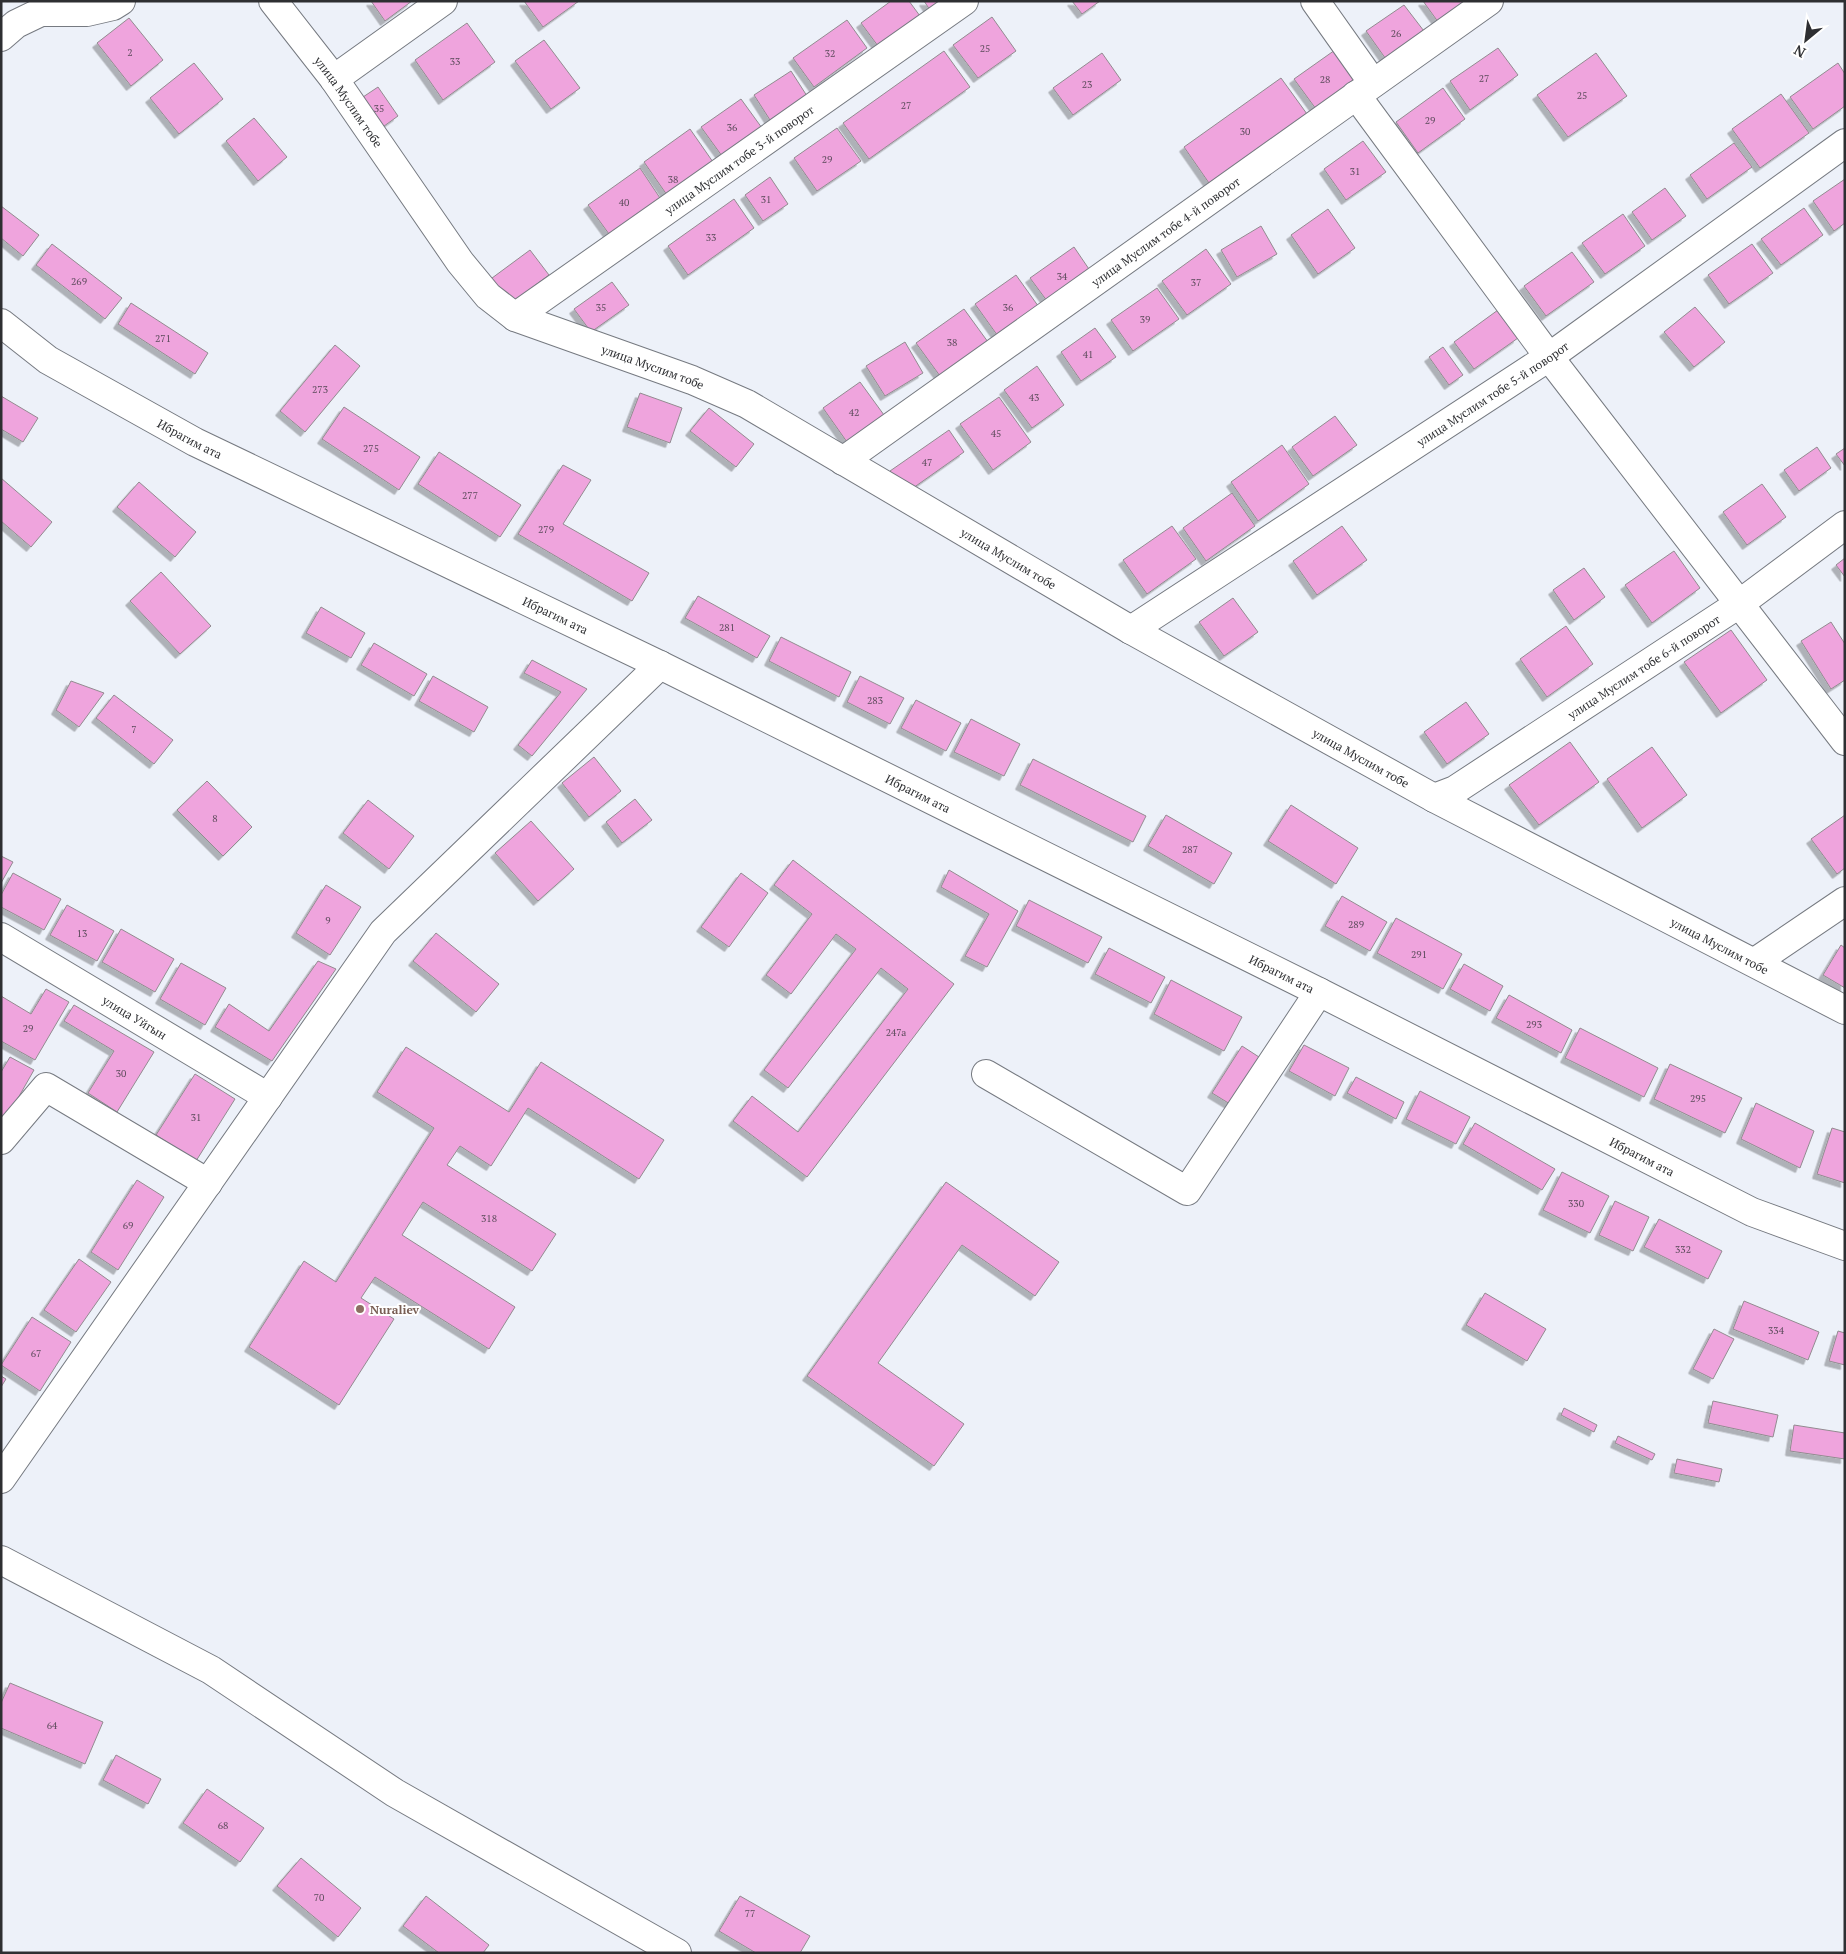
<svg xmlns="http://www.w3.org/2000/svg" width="1846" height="1954" viewBox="0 0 1846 1954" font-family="'PT Serif',serif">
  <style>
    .building { fill: #efa4dd; stroke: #928b90; filter: url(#shadow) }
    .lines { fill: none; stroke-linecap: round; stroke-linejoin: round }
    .minor-casing { stroke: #767a81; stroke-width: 30 }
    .minor { stroke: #fff; stroke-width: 28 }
    .education-dot { fill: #8d6e63; stroke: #fff; stroke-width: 2 }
    .labels { text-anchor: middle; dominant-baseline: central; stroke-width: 4; stroke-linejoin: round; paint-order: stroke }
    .number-label { font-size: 10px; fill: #5e4c5d }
    .street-label { font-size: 12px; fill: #2e2f32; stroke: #fff }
    .education-label { font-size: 12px; font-weight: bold; fill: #785e54; stroke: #fff; text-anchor: start }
  </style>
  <defs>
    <filter id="shadow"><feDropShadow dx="-4.5" dy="4.5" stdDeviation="0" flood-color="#0004"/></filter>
  </defs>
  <rect width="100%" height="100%" fill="#edf1f9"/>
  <g class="building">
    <polygon points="371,1 412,1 385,21"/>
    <polygon points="524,1 579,1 543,27"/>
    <polygon points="891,1 909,1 920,16 878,46 861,23"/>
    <polygon points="924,1 943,1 930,10"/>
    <polygon points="1072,1 1100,1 1082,14"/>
    <polygon points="1423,1 1476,1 1441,26"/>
    <polygon points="1404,5 1427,35 1388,62 1366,31"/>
    <polygon points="992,17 1016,51 978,78 953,45"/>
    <polygon points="129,18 163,60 131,86 97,43"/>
    <polygon points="847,20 867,48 814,87 793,58"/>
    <polygon points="467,23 495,62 443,100 415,60"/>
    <polygon points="544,40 580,88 551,109 515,61"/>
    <polygon points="1498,48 1518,75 1470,110 1450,81"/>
    <polygon points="1335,50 1357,80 1316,109 1294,79"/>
    <polygon points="944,51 970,87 869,159 843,123"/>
    <polygon points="1102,53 1121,80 1073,115 1053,88"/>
    <polygon points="1596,53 1627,96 1568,137 1537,95"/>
    <polygon points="194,63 223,99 179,134 150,98"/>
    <polygon points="1838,63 1845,74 1845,106 1813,129 1790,97"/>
    <polygon points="791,71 807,96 770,120 754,95"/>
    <polygon points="1281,78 1307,114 1209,183 1184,147"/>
    <polygon points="378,87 398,116 380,129 360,99"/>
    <polygon points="1443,88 1465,119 1418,153 1396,122"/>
    <polygon points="1781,94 1809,133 1760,168 1732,129"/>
    <polygon points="741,99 762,128 722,156 701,127"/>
    <polygon points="254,118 287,157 258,181 226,141"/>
    <polygon points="837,128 861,161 817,191 794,158"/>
    <polygon points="690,129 713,162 667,195 644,162"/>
    <polygon points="1363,141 1386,172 1346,200 1324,169"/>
    <polygon points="1734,143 1752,167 1707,199 1690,175"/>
    <polygon points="640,168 660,198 609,234 588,205"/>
    <polygon points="770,177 788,204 763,221 745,195"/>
    <polygon points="1845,179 1845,223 1834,231 1813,201"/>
    <polygon points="1665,188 1686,216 1652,240 1632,212"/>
    <polygon points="734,199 754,228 688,275 668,246"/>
    <polygon points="1,206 39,235 23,256 1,238"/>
    <polygon points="1804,208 1823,235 1781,265 1761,239"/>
    <polygon points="1328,209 1355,248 1318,274 1291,235"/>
    <polygon points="1623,214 1645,246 1605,274 1582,243"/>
    <polygon points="1261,226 1277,254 1237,277 1221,250"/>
    <polygon points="52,244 122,298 105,319 36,265"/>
    <polygon points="1752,244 1773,273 1729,304 1708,275"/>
    <polygon points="1074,247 1093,275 1050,305 1030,278"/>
    <polygon points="1206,249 1231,284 1187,315 1162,281"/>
    <polygon points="530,250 549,275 507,306 488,281"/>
    <polygon points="1572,252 1594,282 1546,316 1524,286"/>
    <polygon points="1016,275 1041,310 1000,339 975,304"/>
    <polygon points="612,282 629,305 591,332 574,309"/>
    <polygon points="1157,288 1179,319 1133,351 1111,320"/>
    <polygon points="131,303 208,353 195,374 118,324"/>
    <polygon points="1695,307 1725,342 1694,367 1664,332"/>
    <polygon points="964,309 988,342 940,376 916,343"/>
    <polygon points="1498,310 1518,338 1474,369 1454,342"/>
    <polygon points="1095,328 1116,357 1081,381 1061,352"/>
    <polygon points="905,342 923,373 885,396 866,366"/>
    <polygon points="335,345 360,366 305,432 280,411"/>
    <polygon points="1443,347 1463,375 1449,385 1429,357"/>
    <polygon points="1037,366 1064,405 1032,428 1004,390"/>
    <polygon points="860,382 884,415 847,442 823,408"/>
    <polygon points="640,393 682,408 670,443 627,427"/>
    <polygon points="1,396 38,418 23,442 1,429"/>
    <polygon points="999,397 1031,442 993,470 960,424"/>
    <polygon points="344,407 420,457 399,490 322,439"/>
    <polygon points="709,408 754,444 736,467 690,431"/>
    <polygon points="1335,416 1357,445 1313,476 1292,447"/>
    <polygon points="949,430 964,452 906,493 890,471"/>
    <polygon points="1282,445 1309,484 1258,521 1231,482"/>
    <polygon points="1817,447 1831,468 1799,491 1784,470"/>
    <polygon points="1845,448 1845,466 1836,454"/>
    <polygon points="439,452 521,505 500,537 418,484"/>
    <polygon points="563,465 591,480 563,524 649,573 632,601 518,534"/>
    <polygon points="1,478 52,522 31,547 1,521"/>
    <polygon points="139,482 196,532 175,557 117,507"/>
    <polygon points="1762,484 1786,517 1747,545 1723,512"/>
    <polygon points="1232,493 1255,526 1206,561 1183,528"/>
    <polygon points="1172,526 1196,559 1147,594 1123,560"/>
    <polygon points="1342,526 1367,560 1317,595 1293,561"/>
    <polygon points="1674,551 1700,588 1652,623 1625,585"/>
    <polygon points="1845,558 1845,577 1836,565"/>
    <polygon points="1584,568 1605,597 1574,620 1553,590"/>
    <polygon points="161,572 211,626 180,654 130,601"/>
    <polygon points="698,596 770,636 757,658 685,618"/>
    <polygon points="1233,598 1258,632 1224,656 1199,622"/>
    <polygon points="321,607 365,633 351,658 306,633"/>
    <polygon points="1831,622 1845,644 1845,680 1831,689 1801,641"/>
    <polygon points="1566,626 1593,664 1547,697 1520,659"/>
    <polygon points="1731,630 1767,680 1721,713 1684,662"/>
    <polygon points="781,637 851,672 839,697 769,661"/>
    <polygon points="374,643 427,674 414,696 361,665"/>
    <polygon points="532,660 587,689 532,756 518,745 561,692 524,673"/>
    <polygon points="433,676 488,707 474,732 419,701"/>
    <polygon points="860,676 904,698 890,724 847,702"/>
    <polygon points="71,681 104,693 79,727 56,710"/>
    <polygon points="114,695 173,740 154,764 96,718"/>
    <polygon points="916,700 961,723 946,751 901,728"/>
    <polygon points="1466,702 1489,734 1447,764 1424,732"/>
    <polygon points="971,719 1020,744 1004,776 954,752"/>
    <polygon points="1570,742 1599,782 1539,825 1509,785"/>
    <polygon points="1652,747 1687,795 1642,828 1607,779"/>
    <polygon points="594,757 621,791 589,817 562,783"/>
    <polygon points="1033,759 1146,816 1133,842 1020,785"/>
    <polygon points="207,781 252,827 223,856 177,810"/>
    <polygon points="635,799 652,820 622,843 606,822"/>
    <polygon points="368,800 414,836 389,869 343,833"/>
    <polygon points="1291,805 1358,848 1336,884 1268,841"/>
    <polygon points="1166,815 1232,853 1214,884 1148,846"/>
    <polygon points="1845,815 1845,868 1837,874 1811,839"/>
    <polygon points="531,821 574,869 538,901 495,853"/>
    <polygon points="1,856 13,862 1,883"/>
    <polygon points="793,860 954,984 807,1177 733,1121 752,1096 798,1132 908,989 881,968 788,1088 764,1070 856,949 836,934 791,994 766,975 812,914 774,885"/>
    <polygon points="949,870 1018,911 987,967 965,956 989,914 941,887"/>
    <polygon points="13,873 61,899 44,930 1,907 1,895"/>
    <polygon points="741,873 768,893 729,947 701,927"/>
    <polygon points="326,885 361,907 330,955 296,933"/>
    <polygon points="1342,896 1387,922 1370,951 1325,926"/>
    <polygon points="1029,900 1102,937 1088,963 1016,926"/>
    <polygon points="67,905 114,931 97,961 50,935"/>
    <polygon points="1396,918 1462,954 1443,989 1377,953"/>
    <polygon points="121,929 174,959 155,992 102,962"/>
    <polygon points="436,933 499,984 476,1012 413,961"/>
    <polygon points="1841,945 1845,948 1845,988 1823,975"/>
    <polygon points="1109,948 1165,977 1151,1003 1095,974"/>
    <polygon points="318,961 336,969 272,1061 215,1027 229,1004 269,1031"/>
    <polygon points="181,963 226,988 205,1025 160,999"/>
    <polygon points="1464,964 1503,986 1490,1011 1450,989"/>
    <polygon points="1171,980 1242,1017 1224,1051 1154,1014"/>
    <polygon points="46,989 69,1002 35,1060 1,1041 1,996 31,1014"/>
    <polygon points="1509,995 1572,1030 1561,1053 1496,1018"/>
    <polygon points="74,1005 154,1052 117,1112 88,1093 114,1051 64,1021"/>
    <polygon points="1580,1028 1658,1068 1644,1097 1565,1058"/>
    <polygon points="1304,1045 1349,1068 1335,1096 1289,1071"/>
    <polygon points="1242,1046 1259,1057 1230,1104 1212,1093"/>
    <polygon points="406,1047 509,1112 541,1062 664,1140 639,1179 528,1108 491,1166 460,1146 447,1165 556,1234 532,1271 423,1202 402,1235 515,1307 489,1349 375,1277 361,1298 394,1319 339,1405 249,1347 304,1261 336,1282 434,1128 377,1092"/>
    <polygon points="10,1057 34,1070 1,1128 1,1072"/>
    <polygon points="1670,1064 1742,1098 1725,1133 1654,1099"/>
    <polygon points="195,1074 235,1099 196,1161 156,1135"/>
    <polygon points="1356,1077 1404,1102 1396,1119 1347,1093"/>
    <polygon points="1420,1091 1470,1117 1456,1144 1406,1119"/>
    <polygon points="1756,1103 1814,1131 1800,1168 1741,1139"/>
    <polygon points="1475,1123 1555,1169 1542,1190 1463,1144"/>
    <polygon points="1832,1128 1845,1132 1845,1183 1817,1174"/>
    <polygon points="1562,1172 1609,1196 1590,1233 1543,1210"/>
    <polygon points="137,1180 164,1197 118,1270 91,1252"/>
    <polygon points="946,1182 1059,1262 1035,1296 962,1245 878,1363 964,1424 934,1466 807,1376"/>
    <polygon points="1615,1201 1649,1217 1633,1251 1599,1235"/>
    <polygon points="1659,1219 1722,1251 1708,1279 1644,1247"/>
    <polygon points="79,1259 111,1282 76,1332 44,1310"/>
    <polygon points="1485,1293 1546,1329 1527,1361 1466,1325"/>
    <polygon points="1744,1301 1819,1332 1808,1360 1733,1329"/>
    <polygon points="32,1317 71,1342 40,1391 1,1365"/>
    <polygon points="1714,1329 1734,1339 1713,1379 1693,1369"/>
    <polygon points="1838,1331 1845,1333 1845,1365 1829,1361"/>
    <polygon points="1,1376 6,1379 1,1387"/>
    <polygon points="1713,1401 1778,1415 1773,1437 1708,1423"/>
    <polygon points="1564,1408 1597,1425 1594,1432 1561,1415"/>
    <polygon points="1794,1425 1845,1433 1845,1459 1790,1451"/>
    <polygon points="1618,1436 1655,1454 1652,1460 1615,1443"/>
    <polygon points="1677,1459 1722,1469 1719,1482 1674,1473"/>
    <polygon points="10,1683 103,1722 85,1764 1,1728 1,1703"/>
    <polygon points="116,1755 161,1779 148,1804 103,1780"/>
    <polygon points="207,1789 264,1828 240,1862 183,1823"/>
    <polygon points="301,1858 361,1908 338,1937 277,1886"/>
    <polygon points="426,1896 489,1945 483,1953 439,1953 403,1926"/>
    <polygon points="740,1896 810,1936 800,1953 756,1953 719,1931"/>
  </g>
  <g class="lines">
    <defs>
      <g id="minor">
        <path id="s1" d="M273,1L334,79L460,262L488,296L515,317L692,380L747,404L1131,630L1434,798L1845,1010"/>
        <polyline points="1315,1 1373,83"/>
        <polyline points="1,37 16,24 41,12 87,12 113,6 121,1"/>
        <polyline points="334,79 443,1"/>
        <polyline points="1356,95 1549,357 1845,741"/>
        <path id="s2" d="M515,317L964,1"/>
        <path id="s3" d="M1,323L48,360L195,442L660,665L1319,992L1752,1212L1845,1246"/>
        <path id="s4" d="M843,461L1489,1"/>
        <path id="s5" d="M1131,630L1549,357L1845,143"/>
        <path id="s6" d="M1434,798L1455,790L1739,604L1845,525"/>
        <path id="s7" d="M1,937L268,1097"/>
        <polyline points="1755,962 1845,901"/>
        <polyline points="986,1074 1187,1191 1319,992"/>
        <polyline points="1,1140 46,1087 208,1183"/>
        <polyline points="1,1479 383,932 660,665"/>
        <polyline points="1,1560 211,1670 395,1793 677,1953"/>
      </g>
    </defs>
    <use href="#minor" class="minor-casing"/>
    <use href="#minor" class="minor"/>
  </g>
  <circle class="education-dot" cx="360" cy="1309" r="5"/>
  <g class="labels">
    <g class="number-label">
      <text x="1396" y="33">26</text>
      <text x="985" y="48">25</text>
      <text x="130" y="52">2</text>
      <text x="830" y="53">32</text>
      <text x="455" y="61">33</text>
      <text x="1484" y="78">27</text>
      <text x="1325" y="79">28</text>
      <text x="1087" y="84">23</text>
      <text x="1582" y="95">25</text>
      <text x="906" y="105">27</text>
      <text x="379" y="108">35</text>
      <text x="1430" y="120">29</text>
      <text x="732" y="127">36</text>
      <text x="1245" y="131">30</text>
      <text x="827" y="159">29</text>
      <text x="1355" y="171">31</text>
      <text x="673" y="179">38</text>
      <text x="766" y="199">31</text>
      <text x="624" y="202">40</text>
      <text x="711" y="237">33</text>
      <text x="1062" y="276">34</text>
      <text x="79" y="281">269</text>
      <text x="1196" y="282">37</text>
      <text x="601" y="307">35</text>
      <text x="1008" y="307">36</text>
      <text x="1145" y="319">39</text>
      <text x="163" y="338">271</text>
      <text x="952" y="342">38</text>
      <text x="1088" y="354">41</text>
      <text x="320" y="389">273</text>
      <text x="1034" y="397">43</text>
      <text x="854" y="412">42</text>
      <text x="996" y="433">45</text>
      <text x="371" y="448">275</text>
      <text x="927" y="462">47</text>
      <text x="470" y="495">277</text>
      <text x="546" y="529">279</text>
      <text x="727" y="627">281</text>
      <text x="875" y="700">283</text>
      <text x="134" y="729">7</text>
      <text x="215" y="818">8</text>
      <text x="1190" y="849">287</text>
      <text x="328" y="920">9</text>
      <text x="1356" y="924">289</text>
      <text x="82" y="933">13</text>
      <text x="1419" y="954">291</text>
      <text x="1534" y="1024">293</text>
      <text x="28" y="1028">29</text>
      <text x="896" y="1032">247а</text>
      <text x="121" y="1073">30</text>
      <text x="1698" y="1098">295</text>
      <text x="196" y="1117">31</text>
      <text x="1576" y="1203">330</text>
      <text x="489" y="1218">318</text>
      <text x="128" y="1225">69</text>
      <text x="1683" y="1249">332</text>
      <text x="1776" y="1330">334</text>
      <text x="36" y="1353">67</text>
      <text x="52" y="1725">64</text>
      <text x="223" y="1825">68</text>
      <text x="319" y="1897">70</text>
      <text x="750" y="1913">77</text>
    </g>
    <g class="street-label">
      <text stroke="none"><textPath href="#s1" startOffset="126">улица Муслим тобе</textPath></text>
      <text stroke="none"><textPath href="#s2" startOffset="274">улица Муслим тобе 3-й поворот</textPath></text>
      <text stroke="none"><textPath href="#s4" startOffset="396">улица Муслим тобе 4-й поворот</textPath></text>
      <text stroke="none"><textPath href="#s1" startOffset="546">улица Муслим тобе</textPath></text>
      <text stroke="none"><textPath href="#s5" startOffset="432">улица Муслим тобе 5-й поворот</textPath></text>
      <text stroke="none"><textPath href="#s3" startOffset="222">Ибрагим ата</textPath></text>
      <text stroke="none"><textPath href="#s1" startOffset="951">улица Муслим тобе</textPath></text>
      <text stroke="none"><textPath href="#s3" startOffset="628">Ибрагим ата</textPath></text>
      <text stroke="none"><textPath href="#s6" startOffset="248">улица Муслим тобе 6-й поворот</textPath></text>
      <text stroke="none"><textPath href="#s1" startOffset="1356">улица Муслим тобе</textPath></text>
      <text stroke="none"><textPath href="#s3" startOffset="1032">Ибрагим ата</textPath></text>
      <text stroke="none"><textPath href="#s1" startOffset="1761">улица Муслим тобе</textPath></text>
      <text stroke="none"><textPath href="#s3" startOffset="1438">Ибрагим ата</textPath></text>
      <text stroke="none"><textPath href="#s7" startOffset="156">улица Уйгын</textPath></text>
      <text stroke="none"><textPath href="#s3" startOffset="1842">Ибрагим ата</textPath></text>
    </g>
    <g class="education-label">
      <text x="370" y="1309">Nuraliev</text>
    </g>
  </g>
  <rect width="1846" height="1954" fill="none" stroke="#2e2f32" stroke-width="5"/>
  <g transform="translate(1806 40) rotate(209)" stroke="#ffffff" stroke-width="4" paint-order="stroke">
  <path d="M0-4L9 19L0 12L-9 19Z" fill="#2e2f32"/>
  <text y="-8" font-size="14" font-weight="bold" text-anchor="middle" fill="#2e2f32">N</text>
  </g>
</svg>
